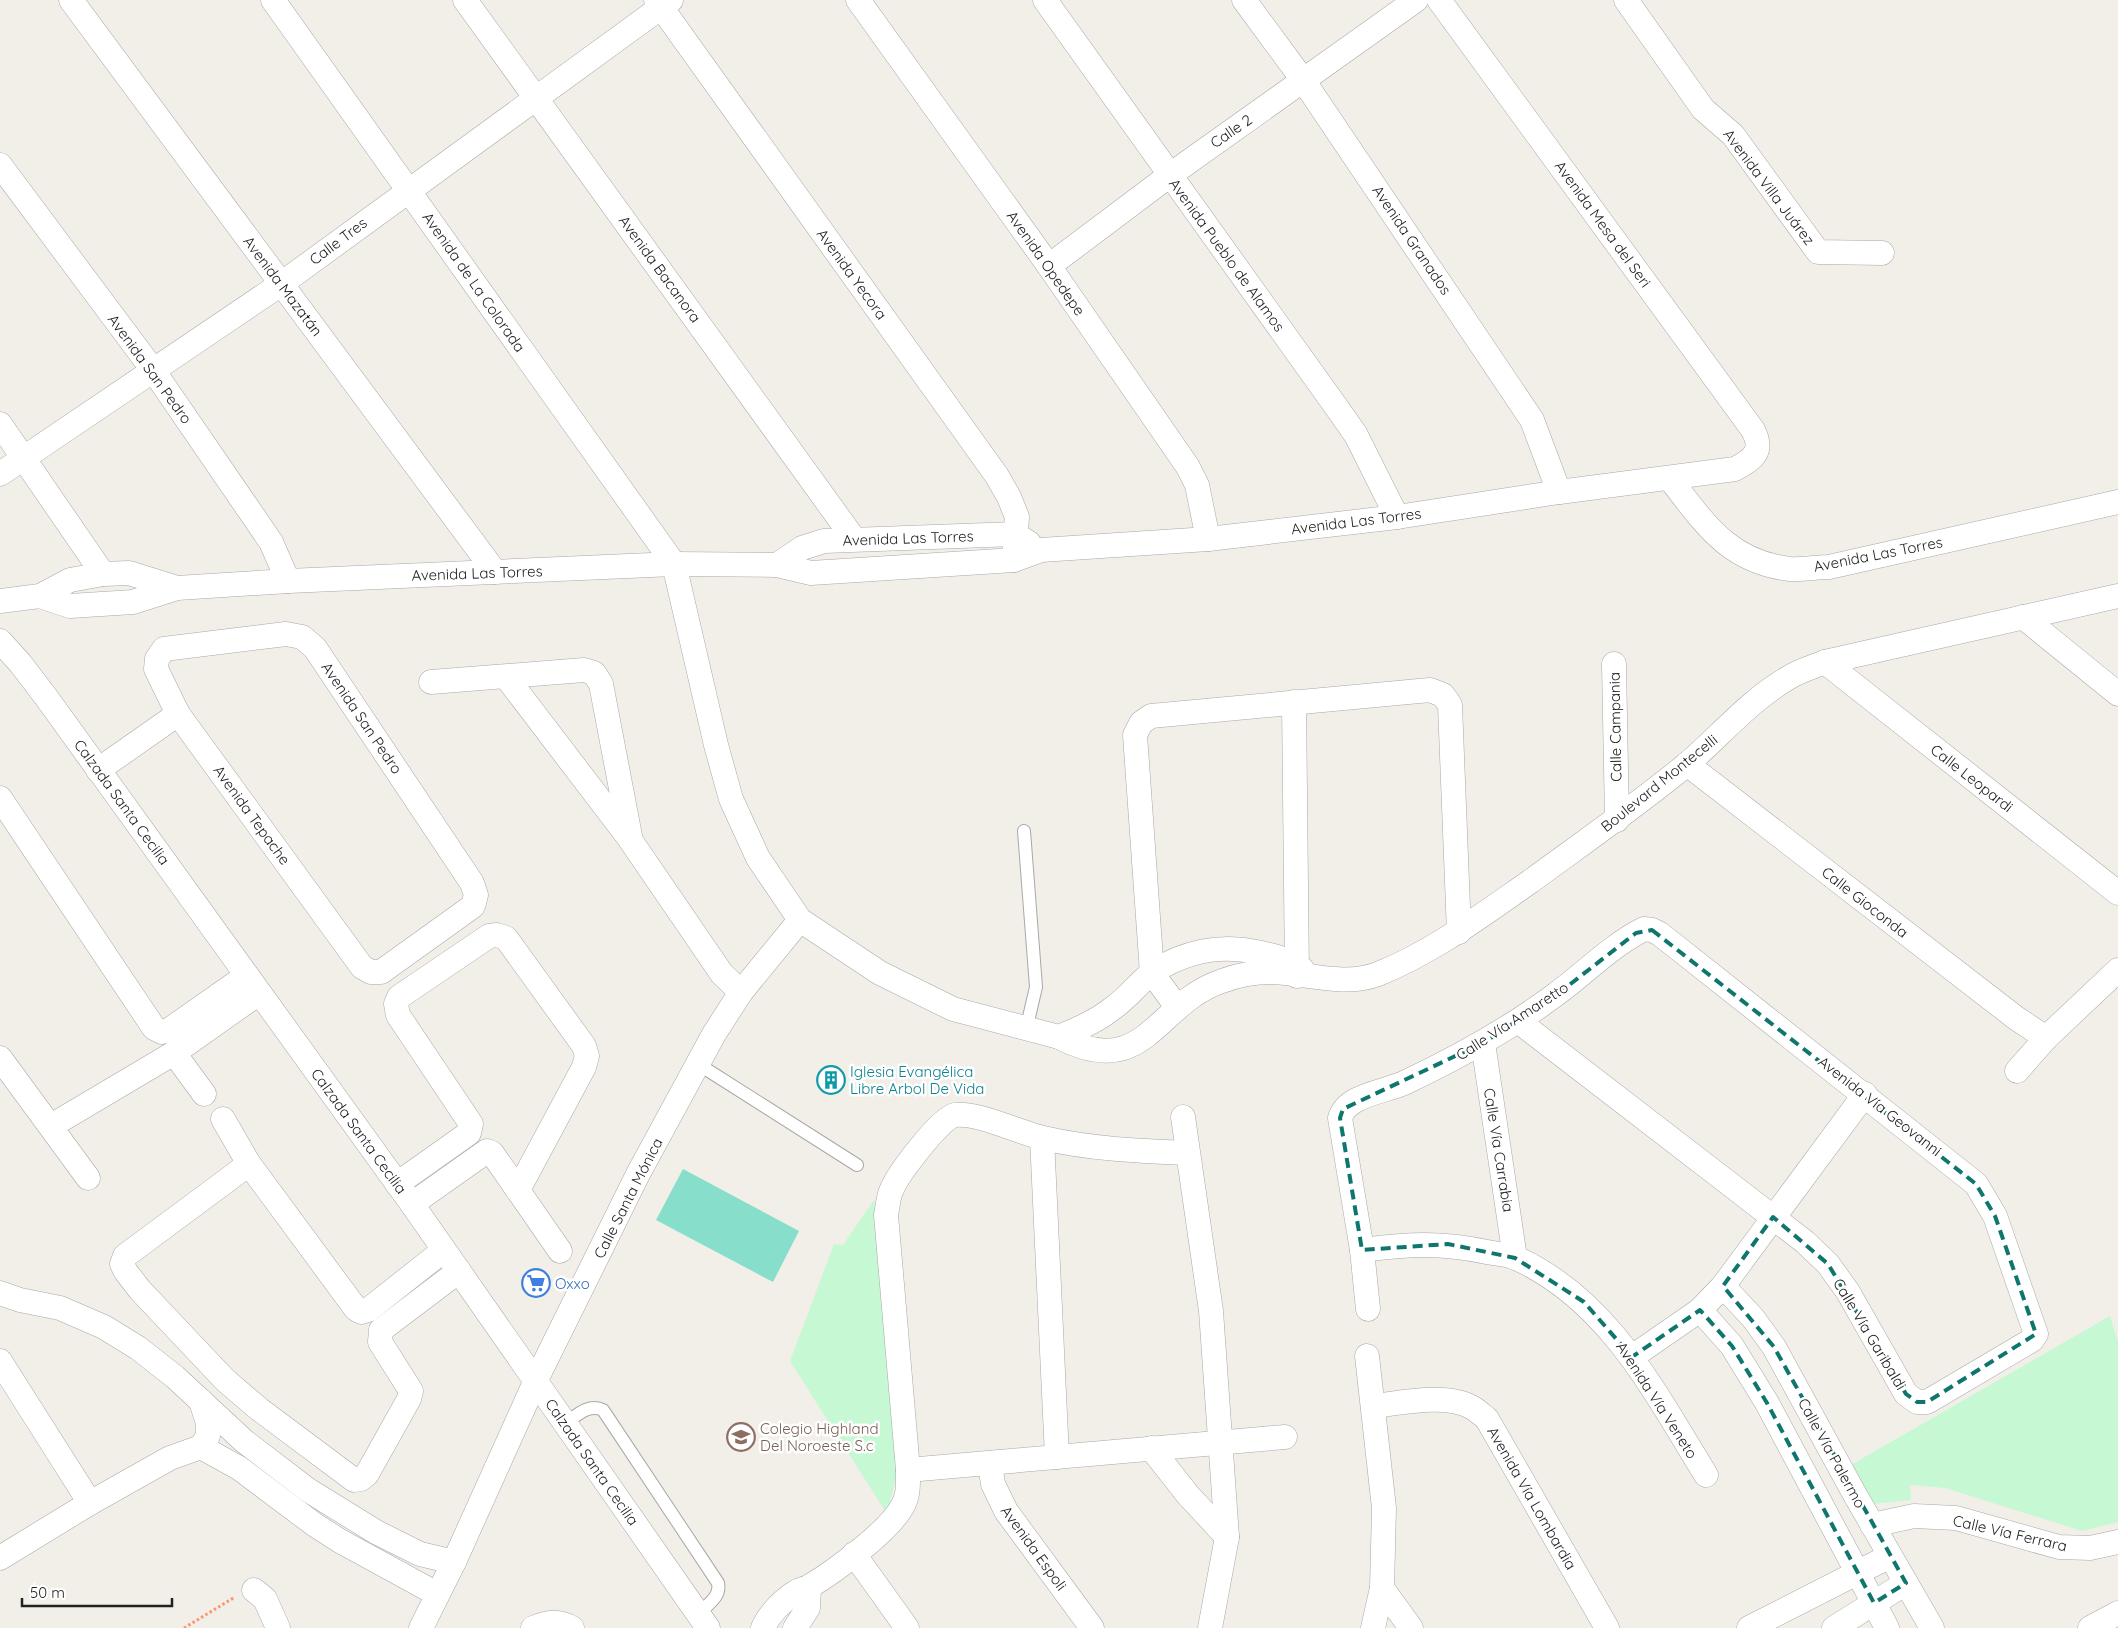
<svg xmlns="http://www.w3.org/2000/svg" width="2118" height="1628" viewBox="0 0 2118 1628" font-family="Quicksand,sans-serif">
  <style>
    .park { fill: #c6f9d3 }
    .pitch { fill: #87dfcb }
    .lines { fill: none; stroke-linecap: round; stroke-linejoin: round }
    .lane-casing { stroke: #a8a8a8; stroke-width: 14 }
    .street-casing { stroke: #a8a8a8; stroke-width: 25 }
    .path { stroke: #f99571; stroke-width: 3; stroke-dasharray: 2.5 2.5; stroke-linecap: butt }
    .lane { stroke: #fff; stroke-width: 12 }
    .street { stroke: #fff; stroke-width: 24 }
    .marked { fill: none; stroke: #0f766e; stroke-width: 4; stroke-dasharray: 10 6; stroke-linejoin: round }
    .labels { text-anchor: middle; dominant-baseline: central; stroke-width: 5; stroke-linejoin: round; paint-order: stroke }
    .street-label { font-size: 15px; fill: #212121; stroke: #fff }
    .culture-label { font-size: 15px; fill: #0d838f; stroke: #fff; text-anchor: start }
    .shop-label { font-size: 15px; fill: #366cbe; stroke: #fff; text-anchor: start }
    .education-label { font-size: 15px; fill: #785e54; stroke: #fff; text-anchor: start }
  </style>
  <rect width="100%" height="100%" fill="#f1efe8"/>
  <g class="park">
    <polygon points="874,1200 897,1473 887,1514 790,1361 834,1244 843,1245"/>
    <polygon points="2110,1316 2118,1342 2118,1522 2082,1531 1945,1488 1910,1485 1911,1500 1871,1504 1849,1466"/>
  </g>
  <polygon class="pitch" points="683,1169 799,1231 773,1282 656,1220"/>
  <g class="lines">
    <defs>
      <g id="lane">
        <polyline points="1024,831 1036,987 1026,1030"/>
        <polyline points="698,1064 857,1165"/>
        <path d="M566,1423C577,1415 589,1403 603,1410L718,1583C721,1597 708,1604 698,1614"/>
      </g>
      <g id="street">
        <polyline points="71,0 495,572"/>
        <path d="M273,0L674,564L716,745L731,799L758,858L800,920L880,973L953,1009L1059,1037C1146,1082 1154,1004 1222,981C1238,975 1255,972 1271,972C1306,973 1344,987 1378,974C1433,952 1482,915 1531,881C1583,843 1636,806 1686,765C1720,736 1749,701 1788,678C1799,671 1813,667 1825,662L2118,596"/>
        <polyline points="465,0 854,539"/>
        <polyline points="656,0 997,476 1009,497 1017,517 1014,560"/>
        <polyline points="858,0 1049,266 1188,467 1197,485 1208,539"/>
        <polyline points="1045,0 1337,408 1356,435 1397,517"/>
        <polyline points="1244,0 1303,80 1532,420 1559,492"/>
        <polyline points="1626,0 1703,109 1733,135 1818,252 1882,253"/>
        <polyline points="0,165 153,370 271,542 288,581"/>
        <polyline points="1049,266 1170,175 1416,0"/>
        <polyline points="0,424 103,574"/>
        <polyline points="0,474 281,284 671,0"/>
        <path d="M1670,479C1705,524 1729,562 1790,569C1803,570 1817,567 1829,567L2118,502"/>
        <polyline points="777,565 802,548 824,541 1015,534 1029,543"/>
        <path d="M40,596L70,606L133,602L177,588L288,581L674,564L777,565L811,573L1014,560L1041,550L1208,539L1397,517L1559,492L1735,469C1754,459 1764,451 1753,430L1439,0"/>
        <polyline points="0,601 40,596 70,580 103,574 129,573 177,588"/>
        <polyline points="2023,617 2118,694"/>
        <polygon points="286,634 302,637 315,648 472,883 476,895 473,906 381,972 371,972 362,967 178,714 156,669 157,659 164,649"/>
        <polyline points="0,641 20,663 46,697 412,1204 708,1628"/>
        <polyline points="1825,662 2118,893"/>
        <polyline points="1614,664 1617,820"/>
        <polyline points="507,678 629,838"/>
        <polyline points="431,682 584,670 594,673 601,684 631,841 722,974 741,992"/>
        <polyline points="1294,702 1297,976"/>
        <polyline points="1687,764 2016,1018 2046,1038"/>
        <polyline points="98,770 178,714"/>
        <polyline points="0,798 154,1028 162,1032 169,1030 246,976"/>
        <polyline points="1177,1007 1152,973 1135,735 1141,723 1151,716 1430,690 1443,695 1450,705 1459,932"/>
        <path d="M1059,1037C1078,1029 1097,1021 1113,1008C1128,998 1139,982 1153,972C1184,952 1220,944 1256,952C1271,955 1289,959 1302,969"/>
        <polyline points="1483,1043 1515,1258"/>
        <polyline points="174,1053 204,1094"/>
        <polyline points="0,1058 88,1178"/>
        <polyline points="2017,1071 2046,1038 2118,970"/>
        <polyline points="1183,1117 1211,1311 1227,1537 1210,1628"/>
        <polyline points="223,1119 249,1164 356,1309 361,1312 368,1310 444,1250"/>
        <polyline points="51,1126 174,1053 259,993"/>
        <polyline points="1042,1138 1057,1457"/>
        <polyline points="249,1164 125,1256 122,1264 126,1272 140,1290 225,1380 259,1409 354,1480 361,1479 367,1474 409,1399 411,1391 380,1342 381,1330 459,1271"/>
        <polyline points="397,1184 469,1133 471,1124 398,1015 396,1004 399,997 489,936 497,935 506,938 584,1046 587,1056 584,1067 518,1190"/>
        <polyline points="412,1204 487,1151 492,1153 560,1251"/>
        <path d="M1362,1250C1409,1244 1440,1242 1487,1252C1496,1254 1508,1254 1516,1258C1609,1300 1655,1393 1706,1475"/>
        <polyline points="1723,1286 1753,1318 1774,1347 1854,1493 1932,1628"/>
        <polyline points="0,1293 20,1300 60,1308 104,1327 138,1348 175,1377 244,1441 308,1490 376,1532 420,1554 454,1562"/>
        <path d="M1368,1309L1362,1250L1340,1118C1347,1095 1384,1092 1404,1083C1457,1058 1508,1030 1555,995C1584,974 1612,945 1644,929L1652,930L1660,934L1976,1184L1995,1216L2036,1334L2032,1340L1927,1402H1917L1906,1394L1848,1292L1828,1264L1805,1242L1518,1021"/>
        <polyline points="1700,1310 1732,1346 1767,1403 1887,1628"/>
        <polyline points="1367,1356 1384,1508 1382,1588 1373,1628"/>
        <polyline points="1632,1357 1700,1310 1723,1286 1865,1094"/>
        <polyline points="0,1361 90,1503"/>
        <path d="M1373,1406C1400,1403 1447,1393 1471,1407C1477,1410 1482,1415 1487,1419L1607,1628"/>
        <polyline points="201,1447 239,1468 315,1525 340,1541 437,1594"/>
        <polyline points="1151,1448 1188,1495 1227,1537"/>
        <polyline points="990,1463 993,1484 1006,1511 1092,1628"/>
        <polyline points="908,1470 1285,1437"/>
        <polyline points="1872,1525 1914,1516 1956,1518 2059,1547 2090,1548 2118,1542"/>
        <polyline points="854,1554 907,1628"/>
        <polyline points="0,1558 90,1503 170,1458 201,1447 208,1436 208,1423 201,1401"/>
        <polyline points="1382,1588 1411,1628"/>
        <polyline points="254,1590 265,1599 278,1628"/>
        <polyline points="421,1628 454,1562 536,1380 638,1174 714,1034 741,992 800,920"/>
        <path d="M533,1628C548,1622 558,1620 572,1628"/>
        <path d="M763,1628C769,1614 783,1600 796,1592C800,1589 806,1589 810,1586C834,1572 889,1531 902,1507C909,1496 908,1483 908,1470L886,1215C888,1206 888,1196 892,1189C898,1174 941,1117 955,1115C978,1112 1020,1133 1043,1138C1091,1149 1138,1151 1187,1153"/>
        <polyline points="795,1628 808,1608 809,1587"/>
        <polyline points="1749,1628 1890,1556"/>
        <polyline points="1834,1628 1906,1583"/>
        <polyline points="2090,1628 2118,1613"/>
      </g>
    </defs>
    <use href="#lane" class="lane-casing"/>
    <use href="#street" class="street-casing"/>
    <polyline class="path" points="184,1628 235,1597"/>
    <use href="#lane" class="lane"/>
    <use href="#street" class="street"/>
  </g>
  <path class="marked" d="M1652,930L1976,1184L1995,1216L2036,1334L1927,1402H1917L1906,1394L1828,1264L1773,1217L1723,1286L1774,1347L1906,1583L1874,1603L1767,1403L1732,1346L1700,1310L1632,1357L1584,1302L1515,1258L1448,1244L1362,1250L1340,1118L1343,1109L1483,1043L1555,996L1636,933Z"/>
  <defs>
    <symbol id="building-ring" viewBox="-11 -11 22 22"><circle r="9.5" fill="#fff" stroke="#0f9aa8" stroke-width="1.5"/><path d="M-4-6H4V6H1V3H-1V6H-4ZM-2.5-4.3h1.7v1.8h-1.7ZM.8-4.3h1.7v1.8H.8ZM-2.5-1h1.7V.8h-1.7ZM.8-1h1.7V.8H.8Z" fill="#0f9aa8"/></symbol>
    <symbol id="supermarket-ring" viewBox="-11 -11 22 22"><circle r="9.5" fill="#fff" stroke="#3f7fe0" stroke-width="1.5"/><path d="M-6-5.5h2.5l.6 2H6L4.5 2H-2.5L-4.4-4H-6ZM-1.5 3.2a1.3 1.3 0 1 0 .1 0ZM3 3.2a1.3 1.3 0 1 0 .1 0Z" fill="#3f7fe0"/></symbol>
    <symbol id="school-ring" viewBox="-11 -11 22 22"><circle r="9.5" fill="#fff" stroke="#8d6e63" stroke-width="1.5"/><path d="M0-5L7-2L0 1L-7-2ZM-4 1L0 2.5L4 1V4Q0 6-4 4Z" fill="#8d6e63"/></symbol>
  </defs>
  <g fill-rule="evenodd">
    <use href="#building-ring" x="815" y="1064" width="32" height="32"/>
    <use href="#supermarket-ring" x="520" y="1267" width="32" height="32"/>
    <use href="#school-ring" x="725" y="1421" width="32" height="32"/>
  </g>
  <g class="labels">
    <g class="street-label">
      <text transform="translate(1231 131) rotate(-35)">Calle 2</text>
      <text transform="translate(1769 187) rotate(53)">Avenida Villa Juárez</text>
      <text transform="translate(1603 224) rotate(54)">Avenida Mesa del Seri</text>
      <text transform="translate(1412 240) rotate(56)">Avenida Granados</text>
      <text transform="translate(338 241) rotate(-37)">Calle Tres</text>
      <text transform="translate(1227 255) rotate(54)">Avenida Pueblo de Alamos</text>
      <text transform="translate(1046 263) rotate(55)">Avenida Opedepe</text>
      <text transform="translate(660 269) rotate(54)">Avenida Bacanora</text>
      <text transform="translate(852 274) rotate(54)">Avenida Yecora</text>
      <text transform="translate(474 282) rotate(55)">Avenida de La Colorada</text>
      <text transform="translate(283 286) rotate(53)">Avenida Mazatán</text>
      <text transform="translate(150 369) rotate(54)">Avenida San Pedro</text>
      <text transform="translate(1356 521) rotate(-7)">Avenida Las Torres</text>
      <text transform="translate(908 538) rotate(-2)">Avenida Las Torres</text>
      <text transform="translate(1878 554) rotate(-11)">Avenida Las Torres</text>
      <text transform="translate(477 573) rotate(-2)">Avenida Las Torres</text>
      <text transform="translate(362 718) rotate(56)">Avenida San Pedro</text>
      <text transform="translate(1615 727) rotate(-91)">Calle Campania</text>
      <text transform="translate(1972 778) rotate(38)">Calle Leopardi</text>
      <text transform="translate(1659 783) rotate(-39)">Boulevard Montecelli</text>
      <text transform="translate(122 802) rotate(54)">Calzada Santa Cecilia</text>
      <text transform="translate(252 815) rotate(54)">Avenida Tepache</text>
      <text transform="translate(1865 902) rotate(38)">Calle Gioconda</text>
      <text transform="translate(1512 1021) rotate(-33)">Calle Vía Amaretto</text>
      <text transform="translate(1880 1106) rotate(38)">Avenida Vía Geovanni</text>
      <text transform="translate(359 1131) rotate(54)">Calzada Santa Cecilia</text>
      <text transform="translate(1499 1150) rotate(81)">Calle Vía Carrabia</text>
      <text transform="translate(628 1198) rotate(-63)">Calle Santa Mónica</text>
      <text transform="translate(1870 1334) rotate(59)">Calle Vía Garibaldi</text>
      <text transform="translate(1657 1400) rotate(57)">Avenida Vía Veneto</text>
      <text transform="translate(1832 1453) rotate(61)">Calle Vía Palermo</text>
      <text transform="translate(592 1462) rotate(55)">Calzada Santa Cecilia</text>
      <text transform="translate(1532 1498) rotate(60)">Avenida Vía Lombardia</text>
      <text transform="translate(2010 1533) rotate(13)">Calle Vía Ferrara</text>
      <text transform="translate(1034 1548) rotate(54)">Avenida Espoli</text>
    </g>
    <g class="culture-label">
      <text x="850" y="1071">Iglesia Evangélica<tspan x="850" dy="17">Libre Arbol De Vida</tspan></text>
    </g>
    <g class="shop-label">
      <text x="555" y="1283">Oxxo</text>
    </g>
    <g class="education-label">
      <text x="760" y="1428">Colegio Highland<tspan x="760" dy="17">Del Noroeste S.c</tspan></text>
    </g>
  </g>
  <path d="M22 1598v8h150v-8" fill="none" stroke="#212121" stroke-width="2.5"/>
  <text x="30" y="1598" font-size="15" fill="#212121" stroke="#ffffff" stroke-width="4" paint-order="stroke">50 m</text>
</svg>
